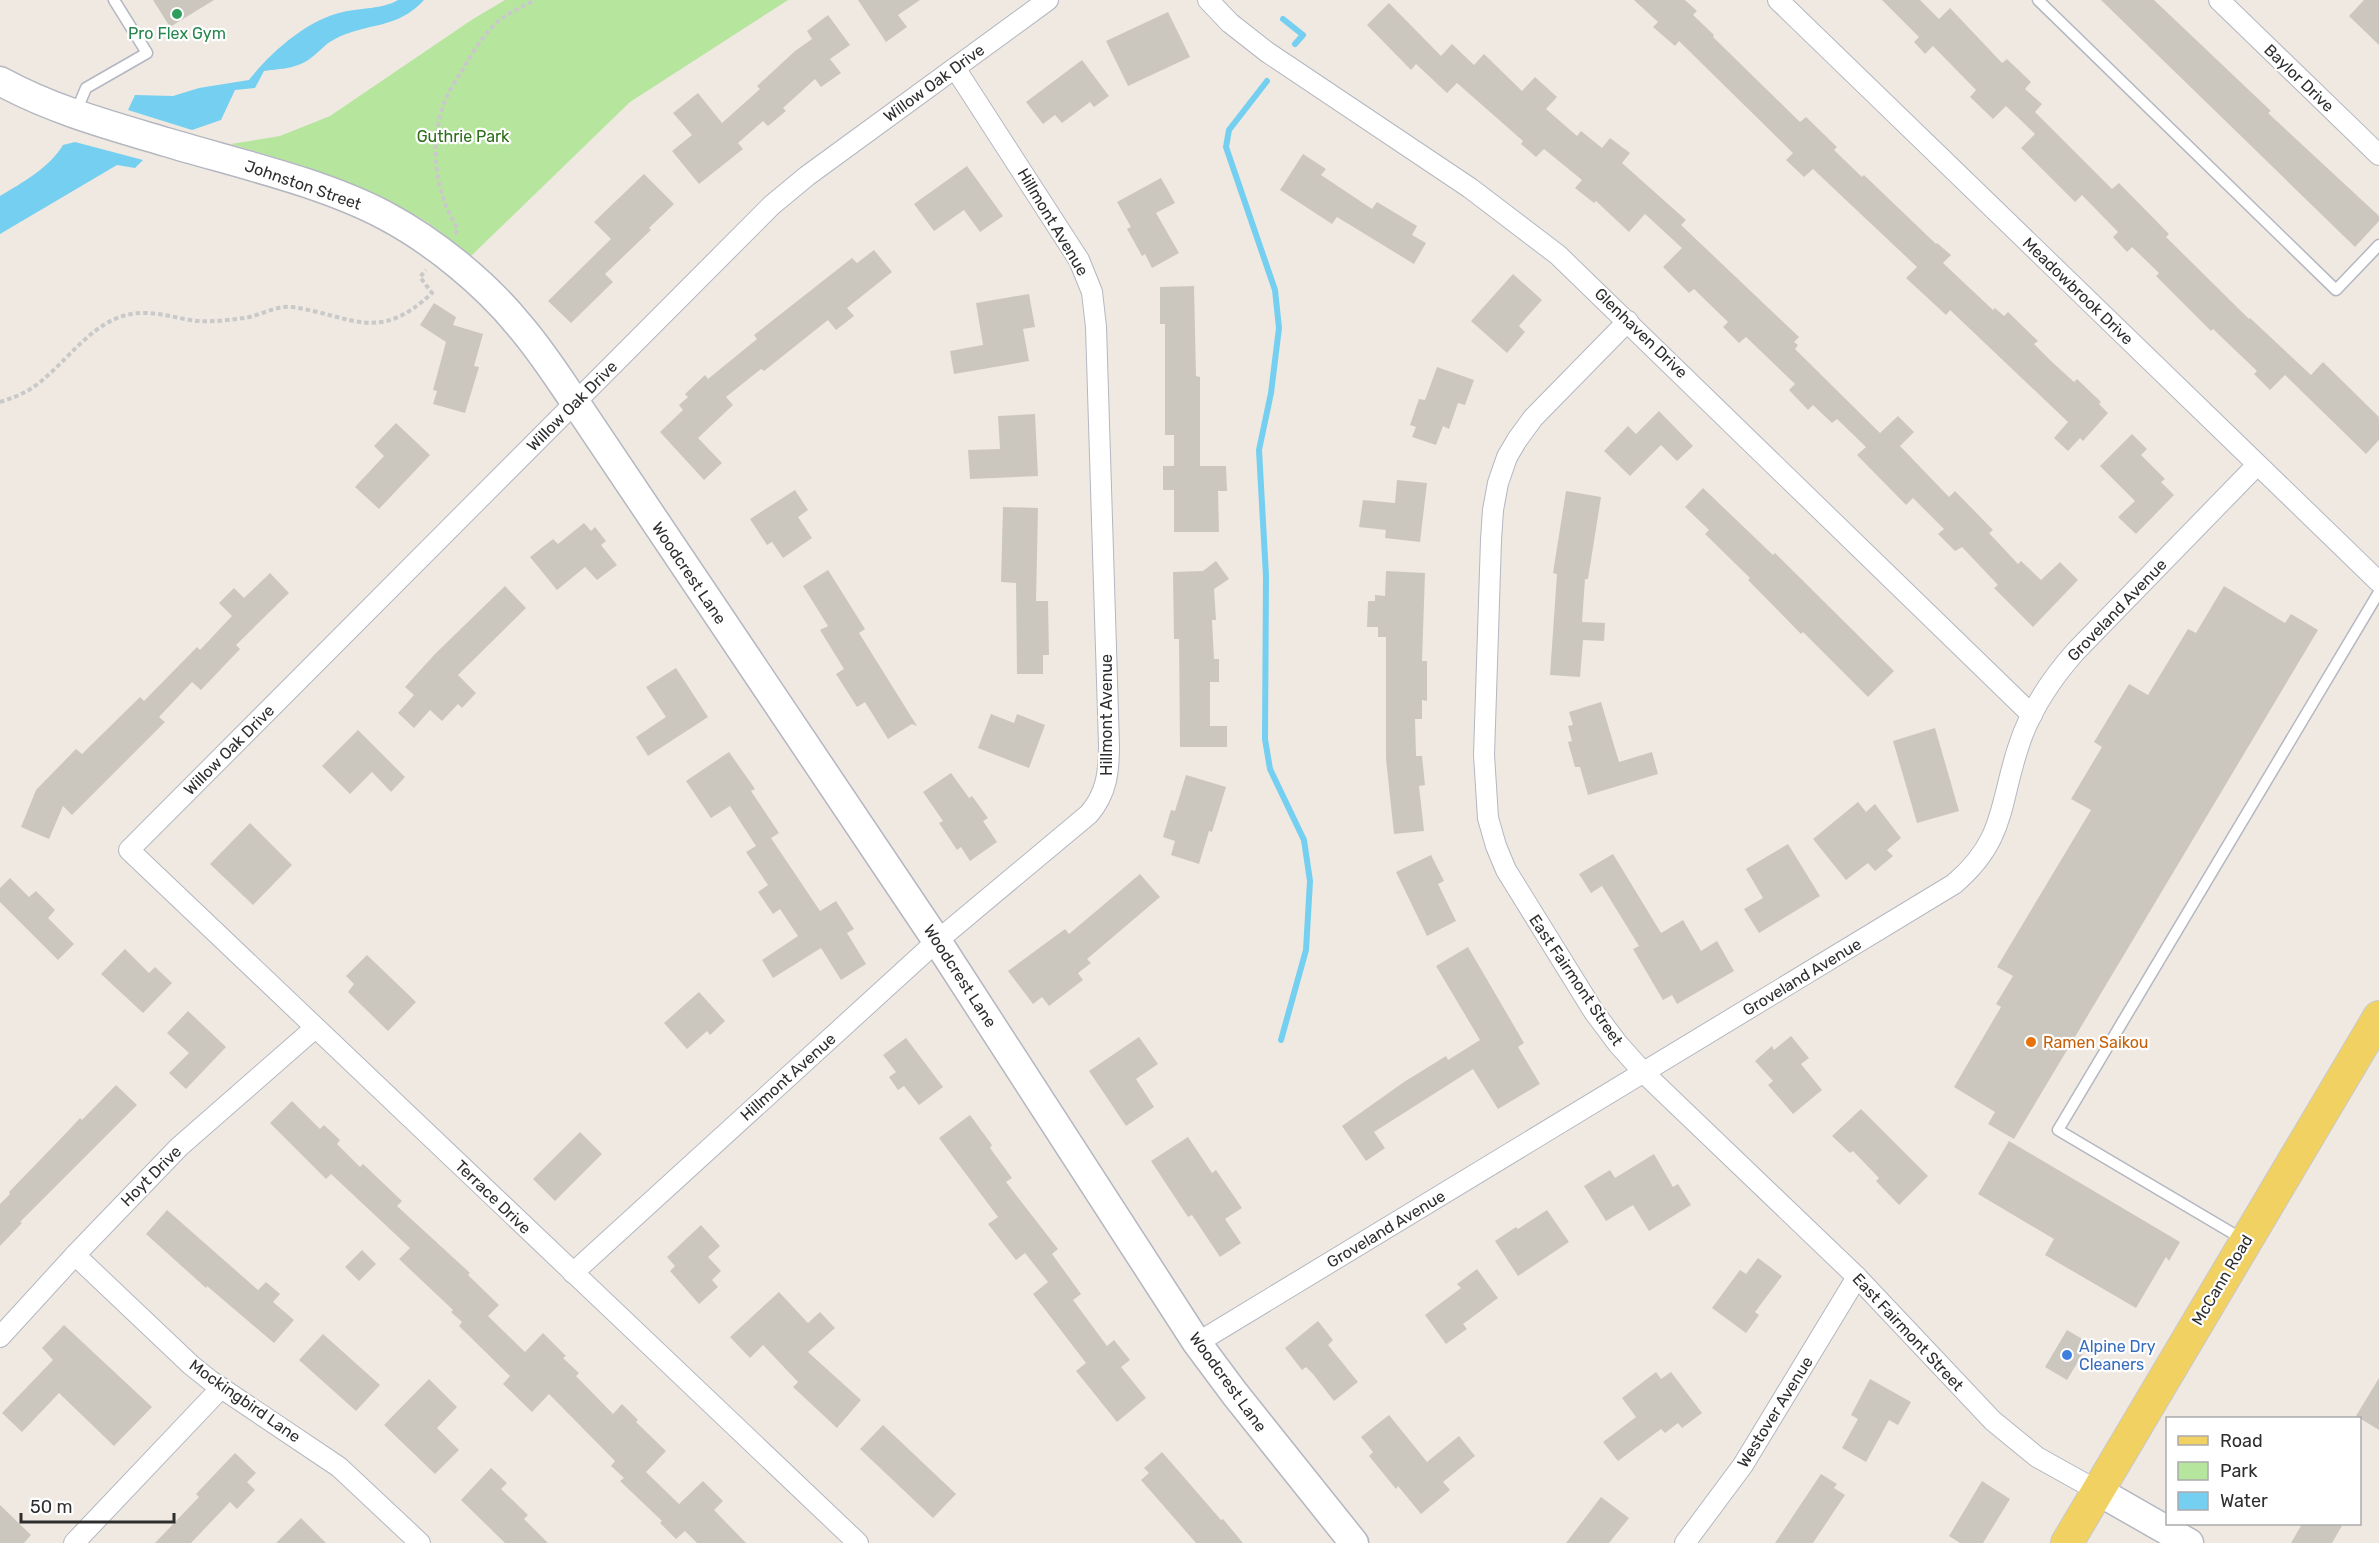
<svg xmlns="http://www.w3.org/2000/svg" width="2379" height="1543" viewBox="0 0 2379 1543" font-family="Rubik,sans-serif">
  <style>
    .green { fill: #b6e59e }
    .water { fill: #75cff0 }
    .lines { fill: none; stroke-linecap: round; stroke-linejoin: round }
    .stream { stroke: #75cff0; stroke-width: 6 }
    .building { fill: #cbc7bf }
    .lane-casing { stroke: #b4b7c1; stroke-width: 13 }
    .street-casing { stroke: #b4b7c1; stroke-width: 22 }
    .secondary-casing { stroke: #b4b7c1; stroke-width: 31 }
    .primary-casing { stroke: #c9c9c9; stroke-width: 34 }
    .path { stroke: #c9c9c9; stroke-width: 4; stroke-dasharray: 4.5 3; stroke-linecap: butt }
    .lane { stroke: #fff; stroke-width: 10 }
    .street { stroke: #fff; stroke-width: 20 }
    .secondary { stroke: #fff; stroke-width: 28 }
    .primary { stroke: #f2d163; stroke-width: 32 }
    .leisure-dot { fill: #2e9e5b; stroke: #fff; stroke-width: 2 }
    .food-dot { fill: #e8710a; stroke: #fff; stroke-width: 2 }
    .shop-dot { fill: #3f7fe0; stroke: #fff; stroke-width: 2 }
    .labels { text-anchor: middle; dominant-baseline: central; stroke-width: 4.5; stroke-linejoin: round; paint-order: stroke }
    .leisure-label { font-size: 16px; fill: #27864d; stroke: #fff }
    .street-label { font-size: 16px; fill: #2e2e2e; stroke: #fff }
    .park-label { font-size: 16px; fill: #2c6e1b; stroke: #fff }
    .food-label { font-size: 16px; fill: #c56008; stroke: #fff; text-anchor: start }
    .shop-label { font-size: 16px; fill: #366cbe; stroke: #fff; text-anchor: start }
  </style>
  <rect width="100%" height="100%" fill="#efe9e1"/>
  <path class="green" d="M505,0H788L630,102L471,256C456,245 442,232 427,222C366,185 299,164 231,144L280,136L330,116L473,19Z"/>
  <g class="water">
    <path d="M398,0H424C397,30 367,22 335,39C324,44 316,56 305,62C292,69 278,69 264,71L255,88L235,90L221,120L192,130L128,110L135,95L173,96L199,88L249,80C270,53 308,19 343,12C359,8 384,9 398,0Z"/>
    <path d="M75,142L143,160L135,168L117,165L0,234V196C22,183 50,167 63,145Z"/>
  </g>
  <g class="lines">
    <g class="stream">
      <polyline points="1283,19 1303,35 1295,44"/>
      <polyline points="1267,81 1229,130 1226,147 1275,290 1279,328 1271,393 1259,450 1266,576 1265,739 1270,769 1304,840 1310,881 1306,950 1281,1040"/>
    </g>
  </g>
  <g class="building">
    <polygon points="153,0 214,0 170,27"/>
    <polygon points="858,0 920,0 898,15 907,27 886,42"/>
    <polygon points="1634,0 1685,0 1697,11 1693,15 1714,35 1713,37 1800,122 1806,117 1837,147 1834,150 1862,177 1864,175 1936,244 1937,243 1951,255 1943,263 1993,310 1995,308 2004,316 2008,312 2038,341 2034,344 2051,361 2074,382 2077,379 2101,402 2099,404 2108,413 2083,441 2080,438 2068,451 2054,438 2068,422 1950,310 1946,315 1906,278 1917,267 1813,169 1804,177 1786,160 1793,153 1679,41 1675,46 1653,27 1658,22"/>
    <polygon points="1882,0 1920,0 1939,19 1950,8 2002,63 2007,59 2031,82 2025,89 2042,104 2035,112 2112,189 2119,183 2169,234 2166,237 2249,319 2250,318 2311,375 2323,362 2379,417 2379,440 2366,454 2285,375 2270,390 2254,374 2257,371 2213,329 2211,331 2156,276 2159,273 2132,247 2127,252 2113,237 2118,232 2082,195 2075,202 2021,148 2035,134 2006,106 1993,119 1970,97 1976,90 1933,46 1925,54 1914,42 1919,37"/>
    <polygon points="2101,0 2154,0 2271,111 2268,113 2281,125 2379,216 2379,221 2355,247"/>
    <polygon points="2364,0 2379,0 2379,45 2349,16"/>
    <polygon points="1389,3 1441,56 1452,44 1474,65 1484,54 1522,91 1535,77 1557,97 1546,109 1577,136 1581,131 1602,148 1610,138 1630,153 1622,163 1686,220 1681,225 1799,337 1794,342 1798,345 1795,349 1880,433 1898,416 1914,432 1900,446 1949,497 1955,491 1993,530 1989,533 2018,564 2021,561 2041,580 2060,562 2078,580 2033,627 1994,588 1998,585 1962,547 1955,551 1938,534 1944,529 1913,498 1906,505 1857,455 1866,447 1837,419 1832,423 1813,405 1808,410 1789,390 1795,384 1746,337 1739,343 1723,327 1728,322 1694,289 1689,293 1663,267 1682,248 1645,214 1629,232 1596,201 1594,203 1575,188 1582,180 1544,149 1536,157 1521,144 1523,141 1457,83 1447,93 1416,64 1411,70 1367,25"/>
    <polygon points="1168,12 1190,57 1128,86 1106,41"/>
    <polygon points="828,15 850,45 830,59 841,73 821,87 815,79 783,108 786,111 768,126 763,121 738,143 743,149 699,184 672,151 692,135 673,113 698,93 722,123 760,89 757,86 795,51 812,39 807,31"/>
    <polygon points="1082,60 1109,96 1094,107 1090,102 1062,123 1055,115 1043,124 1026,102"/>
    <polygon points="1303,154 1326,169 1321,175 1372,209 1377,202 1417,226 1412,235 1426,243 1414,264 1337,217 1332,224 1280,190"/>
    <polygon points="967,166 1003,216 980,232 964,210 934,231 914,204"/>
    <polygon points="644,174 674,204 649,228 651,230 605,274 613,282 571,323 548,301 611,239 594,222"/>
    <polygon points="1161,178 1175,203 1156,213 1179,253 1152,268 1145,254 1142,256 1127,229 1131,227 1117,202"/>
    <polygon points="874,250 892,272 847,308 854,316 836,330 828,320 764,371 761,369 726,397 733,405 698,438 722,463 704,480 660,432 683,410 679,405 688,397 685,394 705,375 708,379 757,339 754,335 852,258 857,263"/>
    <polygon points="1513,274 1542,300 1519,326 1525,332 1507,353 1471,321"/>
    <polygon points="1194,286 1196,376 1200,377 1200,466 1226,466 1227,491 1218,491 1219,532 1174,532 1174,490 1163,490 1163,466 1174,466 1174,435 1165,435 1165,324 1160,324 1160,287"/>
    <polygon points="1029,294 1035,327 1023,329 1029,361 954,374 950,351 983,345 976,303"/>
    <polygon points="434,303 456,317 453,325 483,334 474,366 479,367 465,413 433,404 437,391 433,390 446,342 420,325"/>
    <polygon points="1437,367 1474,380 1465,405 1458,403 1449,429 1443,426 1436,445 1412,437 1416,427 1410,425 1419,399 1425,400"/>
    <polygon points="1659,411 1693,446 1677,461 1661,445 1630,476 1604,451 1628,426 1636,434"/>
    <polygon points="1035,414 1038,476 970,479 968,450 1000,449 998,416"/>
    <polygon points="396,423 430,455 379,509 355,487 384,456 374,446"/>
    <polygon points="2132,434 2147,449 2141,455 2165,479 2161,482 2174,495 2136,534 2118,517 2135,501 2100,466"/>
    <polygon points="1397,480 1427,483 1420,542 1385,538 1386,530 1359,527 1363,500 1395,503"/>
    <polygon points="1703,488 1773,555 1775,553 1894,671 1868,697 1803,632 1801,634 1748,580 1750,578 1705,534 1709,530 1685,507"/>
    <polygon points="795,490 808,510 798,517 812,538 783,558 772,542 767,545 750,519"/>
    <polygon points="1566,491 1601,497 1588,579 1585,579 1582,622 1605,623 1604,641 1583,640 1580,677 1550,675 1557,574 1553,573"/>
    <polygon points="1003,507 1038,508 1036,601 1048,601 1049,655 1043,655 1043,674 1017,674 1016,583 1001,582"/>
    <polygon points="584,523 591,531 595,527 606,541 601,545 617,565 597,580 585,567 557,590 530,557 553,539 558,544"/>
    <polygon points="1216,561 1229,579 1214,589 1216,620 1212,620 1214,659 1219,659 1219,682 1210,682 1210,726 1227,726 1227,747 1180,747 1179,639 1174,639 1173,572 1203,571"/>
    <polygon points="828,570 865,629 859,633 917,726 912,724 888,739 865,702 857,707 836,674 844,669 820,630 828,626 803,586"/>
    <polygon points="1386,571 1425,573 1422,661 1427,661 1427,701 1422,700 1422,719 1415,719 1416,756 1422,756 1425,785 1419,786 1424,831 1394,834 1386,759 1386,637 1378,637 1378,627 1367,627 1368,601 1375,601 1375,595 1385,596"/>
    <polygon points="270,573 289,593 236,645 240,649 201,690 192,682 159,717 165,722 72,815 63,806 49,839 21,827 36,790 76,749 82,754 140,697 144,701 197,647 200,650 232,616 219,603 234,588 244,598"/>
    <polygon points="505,586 526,608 458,675 476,693 462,708 458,704 442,721 430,710 414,728 398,713 414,695 405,687 435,654"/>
    <polygon points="2224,586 2285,623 2291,614 2318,630 2014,1139 1988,1124 1995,1112 1954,1087 2001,1007 1996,1004 2013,976 1997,967 2091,810 2071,799 2102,747 2094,742 2129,684 2148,695 2188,629 2196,633"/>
    <polygon points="676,668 708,717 648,756 636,737 666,717 646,687"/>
    <polygon points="1601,702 1619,762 1652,752 1658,774 1588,795 1580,767 1575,767 1568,742 1572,741 1568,726 1573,725 1569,712"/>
    <polygon points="991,714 1014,723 1017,714 1045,725 1029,768 978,748"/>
    <polygon points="1935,728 1959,811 1917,823 1893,741"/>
    <polygon points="358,730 405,777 391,792 372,772 350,794 322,766"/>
    <polygon points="729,752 755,789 751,791 779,833 771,838 820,911 836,901 854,929 847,933 866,964 841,980 821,948 773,978 762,960 798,936 780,909 773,914 758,892 768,885 746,852 756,846 730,806 711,818 686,781"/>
    <polygon points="951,773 969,798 972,796 988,818 983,821 997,842 970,861 961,847 957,850 939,823 943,821 923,792"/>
    <polygon points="1186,775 1226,787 1212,832 1209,831 1199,864 1171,855 1175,841 1163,837 1171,810 1175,811"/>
    <polygon points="1858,802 1866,812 1875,804 1901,838 1887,850 1893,856 1875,871 1868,863 1846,880 1813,839"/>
    <polygon points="250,823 292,865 253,905 210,864"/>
    <polygon points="1788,844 1820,896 1759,933 1744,909 1763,898 1746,869"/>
    <polygon points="1613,854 1661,933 1683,920 1701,951 1717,941 1734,971 1677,1004 1672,995 1663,1000 1633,949 1639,946 1602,886 1591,893 1579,874"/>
    <polygon points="1431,855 1444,881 1438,884 1456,921 1427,936 1396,872"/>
    <polygon points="1140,874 1160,897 1087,959 1091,963 1078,973 1083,980 1049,1006 1042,997 1033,1004 1008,971 1065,929 1069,934"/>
    <polygon points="10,878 29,897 36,891 55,910 48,918 74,944 58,960 0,902 0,888"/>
    <polygon points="1468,947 1524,1043 1518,1047 1540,1084 1498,1109 1473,1069 1374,1132 1385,1148 1366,1161 1342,1126 1404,1082 1446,1056 1448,1060 1480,1040 1436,966"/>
    <polygon points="125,949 149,973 155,967 172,983 143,1013 101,974"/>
    <polygon points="367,955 416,1002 388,1031 348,992 354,984 346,976"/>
    <polygon points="699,992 725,1021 710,1035 707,1031 687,1049 664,1023"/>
    <polygon points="188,1011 226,1047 186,1089 169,1073 189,1053 167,1033"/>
    <polygon points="1791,1036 1809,1058 1801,1064 1822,1090 1793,1114 1768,1085 1773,1081 1755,1061 1772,1046 1774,1050"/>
    <polygon points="1139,1037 1158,1064 1136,1079 1154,1107 1126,1126 1089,1071"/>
    <polygon points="906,1038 943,1087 919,1105 904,1086 898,1090 889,1077 896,1072 883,1055"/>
    <polygon points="116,1085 137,1105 20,1222 22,1223 0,1246 0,1204 10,1194 9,1192 69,1130 80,1118 82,1120"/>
    <polygon points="292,1101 320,1129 324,1125 340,1140 337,1144 360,1167 363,1164 402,1201 397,1206 470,1273 468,1275 499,1305 488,1316 525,1352 543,1333 566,1356 563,1358 579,1373 576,1376 613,1414 622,1404 638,1420 636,1422 666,1451 646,1472 679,1504 703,1481 723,1501 714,1510 746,1543 697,1543 685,1531 676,1539 660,1523 662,1521 620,1481 624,1478 611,1466 615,1461 549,1394 532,1412 503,1384 510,1376 459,1326 462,1322 451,1312 453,1310 399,1259 410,1248 331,1174 326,1179 270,1123"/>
    <polygon points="1861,1109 1928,1176 1899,1205 1876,1181 1879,1178 1853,1151 1850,1153 1832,1136"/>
    <polygon points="970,1115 992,1145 990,1148 1012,1178 1006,1182 1058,1249 1052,1254 1081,1294 1073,1300 1107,1346 1114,1340 1130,1360 1121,1367 1146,1398 1117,1422 1076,1371 1086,1363 1033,1294 1048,1282 1025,1253 1016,1260 988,1224 998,1217 939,1138"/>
    <polygon points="580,1132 602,1154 555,1201 533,1179"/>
    <polygon points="1188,1137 1212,1173 1216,1170 1242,1208 1225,1219 1241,1243 1220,1257 1192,1215 1188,1217 1151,1161"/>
    <polygon points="2009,1141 2180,1242 2169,1261 2166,1257 2136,1308 2045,1255 2054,1239 1978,1194"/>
    <polygon points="1654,1154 1673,1187 1678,1184 1691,1205 1649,1231 1633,1205 1606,1221 1584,1186 1610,1170 1615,1178"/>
    <polygon points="167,1210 258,1290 266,1282 280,1294 273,1302 294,1320 274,1343 207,1286 206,1288 146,1234"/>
    <polygon points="1547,1210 1569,1242 1518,1276 1495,1241 1516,1227 1518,1229"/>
    <polygon points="701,1225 720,1246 708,1257 721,1271 712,1280 718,1287 699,1304 670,1271 675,1266 667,1257"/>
    <polygon points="362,1250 376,1264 359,1281 345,1267"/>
    <polygon points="1758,1258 1782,1276 1755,1312 1759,1315 1746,1333 1712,1308 1740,1270 1746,1274"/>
    <polygon points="1477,1269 1498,1298 1463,1324 1467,1329 1446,1344 1425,1315 1461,1288 1457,1284"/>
    <polygon points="779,1292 808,1323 820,1312 835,1328 808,1352 861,1400 837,1428 793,1387 798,1382 763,1345 750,1358 730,1337"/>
    <polygon points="1318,1321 1333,1340 1328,1345 1358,1382 1334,1401 1313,1374 1306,1367 1302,1370 1285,1348"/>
    <polygon points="64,1325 152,1407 114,1446 59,1393 22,1432 2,1413 53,1360 42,1348"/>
    <polygon points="2067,1330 2089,1343 2067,1380 2045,1367"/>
    <polygon points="323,1334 380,1385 356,1411 299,1360"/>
    <polygon points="1656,1372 1661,1379 1671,1372 1702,1413 1682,1428 1678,1423 1665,1433 1661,1429 1618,1461 1603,1442 1636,1417 1622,1398"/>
    <polygon points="2379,1378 2379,1430 2356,1416"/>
    <polygon points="429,1379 457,1407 437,1428 459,1450 435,1474 384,1425"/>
    <polygon points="1870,1379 1911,1402 1898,1425 1889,1420 1866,1462 1842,1448 1858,1419 1851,1415"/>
    <polygon points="1389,1415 1427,1462 1459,1436 1475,1456 1443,1482 1450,1490 1421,1514 1398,1486 1396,1489 1369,1456 1373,1452 1361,1437"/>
    <polygon points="883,1425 956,1494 933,1518 860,1449"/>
    <polygon points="1162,1452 1221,1520 1223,1519 1243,1543 1196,1543 1141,1480 1149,1473 1144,1468"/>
    <polygon points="235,1453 256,1473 247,1482 255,1490 237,1509 230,1502 191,1543 155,1543 199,1497 196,1494"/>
    <polygon points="491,1468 507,1483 501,1489 528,1515 524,1519 548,1543 505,1543 461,1500"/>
    <polygon points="1821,1474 1837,1484 1834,1488 1845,1495 1813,1543 1775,1543"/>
    <polygon points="1982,1481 2010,1499 1983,1543 1960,1543 1949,1536"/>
    <polygon points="1601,1497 1629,1518 1609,1543 1566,1543"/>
    <polygon points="0,1505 31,1535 24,1543 0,1543"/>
    <polygon points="301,1518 326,1543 276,1543"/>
    <polygon points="2302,1524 2343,1524 2332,1543 2291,1543"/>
  </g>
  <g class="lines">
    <defs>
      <g id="lane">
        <polyline points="2038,0 2336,290 2379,245"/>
        <polyline points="76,112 86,88 147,53 114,0"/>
        <polyline points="2244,1240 2058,1130 2379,592"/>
      </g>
      <g id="street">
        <polyline points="1208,0 1230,23 1267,52 1470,188 1558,255 2032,715"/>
        <polyline points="1778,0 2379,582"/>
        <polyline points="2219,0 2379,155"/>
        <polyline points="1628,321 1533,418 1517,440 1507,457 1498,483 1493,510 1491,540 1484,755 1488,818 1496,846 1506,870 1594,1012 1618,1044 1644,1073 1857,1277 1993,1421 2037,1457 2098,1491"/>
        <polyline points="75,1255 191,1365 211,1381 339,1467 420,1543"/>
        <path d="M573,1273L937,941L1089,814C1107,793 1109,771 1109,745L1096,327L1092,292L1079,260L955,68"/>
        <polyline points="0,1337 75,1255 179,1147 315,1028"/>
        <path d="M1197,1343L1954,884C2006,840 1999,804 2019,745C2030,711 2052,678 2076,651L2257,465"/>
        <polyline points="74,1543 221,1388"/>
        <polyline points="858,1543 129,850 772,205 807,176 1048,0"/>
        <polyline points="1685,1543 1743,1465 1857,1277"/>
      </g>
      <g id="secondary">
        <path d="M0,81C53,110 109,125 166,142C236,163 322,182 386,216C433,241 485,283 519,325C540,349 557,376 575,402L937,941L1197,1343L1235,1394L1354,1543"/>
        <polyline points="2098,1491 2189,1543"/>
      </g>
      <polyline id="primary" points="2067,1543 2379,1017"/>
    </defs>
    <use href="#lane" class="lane-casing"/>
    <use href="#street" class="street-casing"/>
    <use href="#secondary" class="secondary-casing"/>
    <use href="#primary" class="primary-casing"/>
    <g class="path">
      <path d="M455,234L458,229C434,192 429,142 445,101C449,90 457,79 463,69C471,55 481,39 492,27C503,15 520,8 535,0"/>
      <path d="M0,402C10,399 20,395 29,390C66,367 92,315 140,313C159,312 179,319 198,321C213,322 229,320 244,318C260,316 276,305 292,307C353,316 378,344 432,293L420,277L426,270"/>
    </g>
    <use href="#lane" class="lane"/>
    <use href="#street" class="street"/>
    <use href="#secondary" class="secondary"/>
    <use href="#primary" class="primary"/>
  </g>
  <circle class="leisure-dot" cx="177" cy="14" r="6"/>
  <circle class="food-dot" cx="2031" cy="1042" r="6"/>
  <circle class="shop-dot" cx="2067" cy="1355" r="6"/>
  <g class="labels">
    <g class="leisure-label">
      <text x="177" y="33">Pro Flex Gym</text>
    </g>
    <g class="street-label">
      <text transform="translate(2299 78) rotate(44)">Baylor Drive</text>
      <text transform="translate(934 83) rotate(-36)">Willow Oak Drive</text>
      <text transform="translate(303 185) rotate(19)">Johnston Street</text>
      <text transform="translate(1053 222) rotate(59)">Hillmont Avenue</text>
      <text transform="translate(2078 291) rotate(44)">Meadowbrook Drive</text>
      <text transform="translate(1641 333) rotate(44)">Glenhaven Drive</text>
      <text transform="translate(572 406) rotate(-45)">Willow Oak Drive</text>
      <text transform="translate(689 573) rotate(56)">Woodcrest Lane</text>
      <text transform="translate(2117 610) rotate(-46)">Groveland Avenue</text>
      <text transform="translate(1106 715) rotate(-90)">Hillmont Avenue</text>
      <text transform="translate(229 750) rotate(-45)">Willow Oak Drive</text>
      <text transform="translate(960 976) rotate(57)">Woodcrest Lane</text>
      <text transform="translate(1802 977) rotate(-31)">Groveland Avenue</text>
      <text transform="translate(1576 980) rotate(56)">East Fairmont Street</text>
      <text transform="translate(788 1077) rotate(-42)">Hillmont Avenue</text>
      <text transform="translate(151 1176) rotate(-45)">Hoyt Drive</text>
      <text transform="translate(493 1197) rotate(44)">Terrace Drive</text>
      <text transform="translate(1386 1229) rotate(-31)">Groveland Avenue</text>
      <text transform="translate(2222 1280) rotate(-59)">McCann Road</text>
      <text transform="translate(1908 1332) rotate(47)">East Fairmont Street</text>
      <text transform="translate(1228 1382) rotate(54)">Woodcrest Lane</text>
      <text transform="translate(245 1401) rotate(35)">Mockingbird Lane</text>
      <text transform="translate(1775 1412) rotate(-58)">Westover Avenue</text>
    </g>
    <g class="park-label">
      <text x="463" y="136">Guthrie Park</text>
    </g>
    <g class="food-label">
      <text x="2043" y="1042">Ramen Saikou</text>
    </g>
    <g class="shop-label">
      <text x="2079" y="1346">Alpine Dry<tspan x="2079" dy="18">Cleaners</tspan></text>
    </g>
  </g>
  <rect x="2166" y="1417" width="195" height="108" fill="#ffffff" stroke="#ababab" stroke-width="1.5"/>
  <rect x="2178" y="1436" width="30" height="9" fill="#f2d163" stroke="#ababab" stroke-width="1.5"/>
  <text x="2220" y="1447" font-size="18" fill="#2e2e2e">Road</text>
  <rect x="2178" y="1462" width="30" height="18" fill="#b6e59e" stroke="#ababab" stroke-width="1.5"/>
  <text x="2220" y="1477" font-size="18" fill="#2e2e2e">Park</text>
  <rect x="2178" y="1492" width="30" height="18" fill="#75cff0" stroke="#ababab" stroke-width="1.5"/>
  <text x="2220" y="1507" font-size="18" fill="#2e2e2e">Water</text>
  <path d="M21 1513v9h153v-9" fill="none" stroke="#2e2e2e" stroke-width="3"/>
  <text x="30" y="1513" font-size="18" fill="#2e2e2e" stroke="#ffffff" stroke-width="4.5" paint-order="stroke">50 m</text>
</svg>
